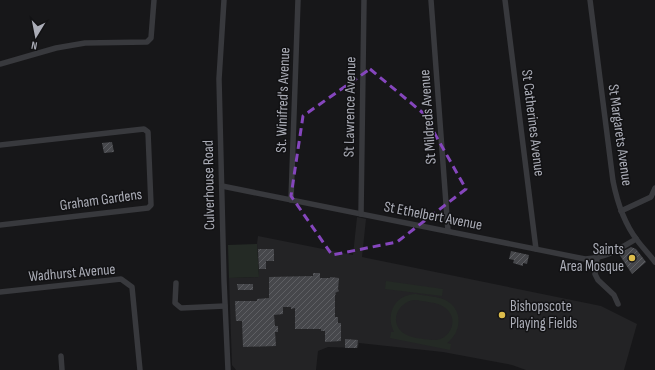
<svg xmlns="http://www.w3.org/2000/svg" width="655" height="370" viewBox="0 0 655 370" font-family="'Sofia Sans Condensed',sans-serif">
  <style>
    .built { fill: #232325 }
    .grass { fill: #242a25; fill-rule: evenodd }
    .building { fill: url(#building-hatch) }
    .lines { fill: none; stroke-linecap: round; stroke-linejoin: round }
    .minor { stroke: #38393d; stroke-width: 5.5 }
    .marked { fill: none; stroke: #8546bd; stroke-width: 3; stroke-dasharray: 8 5; stroke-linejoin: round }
    .poi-dot { fill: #dcbc4b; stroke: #121214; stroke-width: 1.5 }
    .labels { text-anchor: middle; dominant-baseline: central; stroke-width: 3; stroke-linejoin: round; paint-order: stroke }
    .street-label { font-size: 15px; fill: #abadb7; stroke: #121214 }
    .poi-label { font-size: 15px; fill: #abadb7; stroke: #121214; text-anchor: end }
  </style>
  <defs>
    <pattern id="building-hatch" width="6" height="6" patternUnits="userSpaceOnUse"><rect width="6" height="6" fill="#46474b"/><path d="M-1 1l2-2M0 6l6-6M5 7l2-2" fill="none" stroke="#5e5f63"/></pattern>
  </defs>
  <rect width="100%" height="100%" fill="#171719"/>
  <polygon class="built" points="357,217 366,219 362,257 601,306 637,324 624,370 526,370 512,365 443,352 359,343 358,348 328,347 318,351 316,370 236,370 232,365 229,278 259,277 257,244 258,236 353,255"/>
  <g class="grass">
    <polygon points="257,244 259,277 229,278 228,245"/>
    <polygon points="386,281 443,289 442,296 385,289"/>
    <path d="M416,294C425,296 438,296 447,301C464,311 461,333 447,343L451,344L450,350L390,338L391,332H394C385,314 395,294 416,294ZM417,300C425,302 437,302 444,307C461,318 450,342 432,340C423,339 409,338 402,332C388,319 401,299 417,300Z"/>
  </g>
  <g class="building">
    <polygon points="112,142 114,152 104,153 102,143"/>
    <polygon points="631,247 636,249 646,262 632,274 619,254"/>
    <polygon points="258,249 274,249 274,261 266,261 266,269 259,269"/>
    <polygon points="511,251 529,255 527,264 523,263 523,266 513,263 514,260 509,259"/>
    <polygon points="313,273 320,273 320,278 330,278 330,277 339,278 338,289 339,291 335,293 336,294 335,295 335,317 338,317 338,323 341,323 341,341 325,342 325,331 321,331 321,329 295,329 295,308 291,309 291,307 283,307 283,314 274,315 275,326 278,326 278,332 275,332 276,346 243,347 242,321 236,321 235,301 257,301 257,299 269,298 269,277 313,276"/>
    <polygon points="237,284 253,284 253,290 238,290"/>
    <polygon points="345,339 358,340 357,348 345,348"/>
  </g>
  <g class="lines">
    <g class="minor">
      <polyline points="224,0 219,79 224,281 228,370"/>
      <polyline points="431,0 448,231"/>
      <polyline points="505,0 536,249"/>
      <path d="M590,0L613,181C617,201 624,223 637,240C642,247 649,254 655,262"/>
      <polyline points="0,64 56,48 85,43 147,42 151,38 154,0"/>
      <polyline points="0,145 144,129 148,132 151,205 148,208 0,225"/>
      <path d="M222,186L585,259C606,258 619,249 636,239"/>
      <polyline points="291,200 298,0"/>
      <polyline points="621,211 651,197 655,188"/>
      <polyline points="361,214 364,0"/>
      <polyline points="597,259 595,274 598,280 614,295 618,304"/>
      <polyline points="176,283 175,303 181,308 225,306"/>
      <polyline points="0,292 121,279 132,287 140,370"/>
      <polyline points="61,356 62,370"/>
    </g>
  </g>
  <path class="marked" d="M370,69L423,113L466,189L397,242L332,255L291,196L303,116Z"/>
  <g class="poi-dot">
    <circle cx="632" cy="258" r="4"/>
    <circle cx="502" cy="315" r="4"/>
  </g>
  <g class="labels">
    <g class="street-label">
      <text transform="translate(283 100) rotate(-88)">St. Winifred's Avenue</text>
      <text transform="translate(350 107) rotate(-89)">St Lawrence Avenue</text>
      <text transform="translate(428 117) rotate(-94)">St Mildreds Avenue</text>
      <text transform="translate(533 123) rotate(83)">St Catherines Avenue</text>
      <text transform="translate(620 135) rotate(82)">St Margarets Avenue</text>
      <text transform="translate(209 185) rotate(-91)">Culverhouse Road</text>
      <text transform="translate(101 200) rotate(-8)">Graham Gardens</text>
      <text transform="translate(433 216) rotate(11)">St Ethelbert Avenue</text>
      <text transform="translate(72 273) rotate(-5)">Wadhurst Avenue</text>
    </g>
    <g class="poi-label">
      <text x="624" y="249">Saints<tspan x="624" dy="17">Area Mosque</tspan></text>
      <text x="510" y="306" text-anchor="start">Bishopscote<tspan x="510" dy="17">Playing Fields</tspan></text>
    </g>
  </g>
  <g transform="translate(36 36) rotate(190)" stroke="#121214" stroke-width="3" paint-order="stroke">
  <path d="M0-3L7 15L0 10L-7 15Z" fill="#abadb7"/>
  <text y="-6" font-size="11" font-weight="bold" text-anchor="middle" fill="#abadb7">N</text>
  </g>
</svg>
